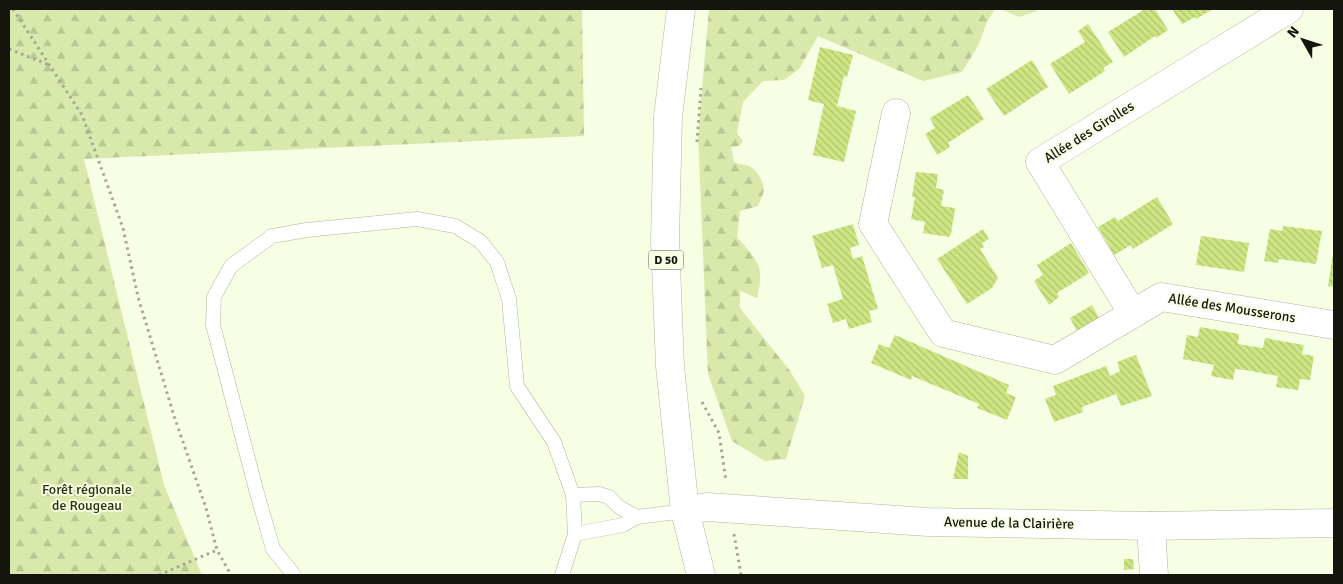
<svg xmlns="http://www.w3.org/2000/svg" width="1343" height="584" viewBox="0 0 1343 584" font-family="Signika,sans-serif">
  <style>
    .forest { fill: url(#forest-firs) }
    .building { fill: url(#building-back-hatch) }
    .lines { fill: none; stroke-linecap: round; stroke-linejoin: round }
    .service-casing { stroke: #b0b79d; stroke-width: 15 }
    .minor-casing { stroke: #b0b79d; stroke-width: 29 }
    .primary-casing { stroke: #b0b79d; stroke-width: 29 }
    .path { stroke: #a3a894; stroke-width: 3; stroke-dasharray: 2.5 4; stroke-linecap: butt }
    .service { stroke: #fff; stroke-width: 14 }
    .minor { stroke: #fff; stroke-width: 28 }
    .primary { stroke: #fff; stroke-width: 28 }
    .labels { text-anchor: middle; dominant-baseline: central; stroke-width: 4; stroke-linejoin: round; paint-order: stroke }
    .shield { fill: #f6fee3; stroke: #585c4d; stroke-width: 1 }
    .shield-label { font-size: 12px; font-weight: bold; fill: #14160d }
    .street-label { font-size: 14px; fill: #14160d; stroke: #f6fee3 }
    .park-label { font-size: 14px; fill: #293107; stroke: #f6fee3 }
  </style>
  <defs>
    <pattern id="forest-firs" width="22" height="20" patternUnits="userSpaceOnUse" patternTransform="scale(1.25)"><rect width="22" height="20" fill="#d9e9ac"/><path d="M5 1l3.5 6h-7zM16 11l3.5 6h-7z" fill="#b9c793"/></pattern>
    <pattern id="building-back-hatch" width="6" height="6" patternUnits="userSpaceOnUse" patternTransform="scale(1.25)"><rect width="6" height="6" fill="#cde582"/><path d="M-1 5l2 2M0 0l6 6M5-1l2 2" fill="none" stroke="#afc46f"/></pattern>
  </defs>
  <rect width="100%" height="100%" fill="#f6fee3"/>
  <g class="forest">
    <polygon points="9,9 582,9 584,136 84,159 164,485 202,575 9,575"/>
    <path d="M709,9H995L987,22L978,46L962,72L923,81L818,36L799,69L784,80L763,81L743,102L737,133L743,141L739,146L731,147L734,162C739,165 744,164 749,166C757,170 764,182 764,190C763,195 760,201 758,206L740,211L737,237C757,260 765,266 757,298L740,291V308L790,371L805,396L786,459L765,461L732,441L708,374L698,135Z"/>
    <polygon points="1001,9 1037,9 1037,11 1019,17"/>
  </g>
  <g class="building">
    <polygon points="1145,9 1155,9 1168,30 1156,38 1155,36 1124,57 1108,32"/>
    <polygon points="1172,9 1213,9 1196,19 1195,17 1182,24"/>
    <polygon points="1088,24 1113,62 1103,68 1105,71 1069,94 1050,64 1085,42 1078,31"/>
    <polygon points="820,47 853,55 847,77 844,76 837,106 856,111 844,162 813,155 824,104 808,100"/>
    <polygon points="1032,60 1048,87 1004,116 986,89"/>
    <polygon points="968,95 984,119 948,143 950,147 937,155 925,134 935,128 930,118"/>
    <polygon points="916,172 938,174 936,188 944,190 941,206 955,208 951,234 949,237 923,233 925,222 911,219 915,197 912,197"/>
    <polygon points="1157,197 1173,224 1133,249 1131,245 1114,255 1098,227 1115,217 1118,221"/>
    <polygon points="853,224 859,245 850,248 853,259 862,256 878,309 869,311 872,322 849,329 846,319 833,323 827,304 843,299 833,265 822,268 812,236"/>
    <polygon points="1283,226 1322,231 1316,264 1279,259 1278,263 1264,261 1270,229 1282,231"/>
    <polygon points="983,229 989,239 982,243 984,247 980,249 998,278 992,288 967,304 937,259"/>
    <polygon points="1201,236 1249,243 1244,272 1196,265"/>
    <polygon points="1071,243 1089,273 1057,293 1059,297 1049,305 1034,281 1043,275 1037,265"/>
    <polygon points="1333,253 1334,253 1334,287 1328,286"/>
    <polygon points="1092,305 1099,318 1077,331 1070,318"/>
    <polygon points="1200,327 1239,334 1238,344 1250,346 1263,348 1265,338 1304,345 1302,354 1314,356 1310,380 1300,379 1298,390 1276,387 1278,376 1246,370 1235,369 1233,380 1211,376 1214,365 1183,359 1187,335 1198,337"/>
    <polygon points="895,335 1009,385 1006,393 1016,397 1007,420 977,408 979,404 912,376 911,380 871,363 879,344 889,348"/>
    <polygon points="1136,355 1152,396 1121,406 1116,394 1082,407 1083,412 1054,422 1045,399 1056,395 1053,386 1106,366 1110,376 1120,371 1117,362"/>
    <polygon points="959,452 968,456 968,479 953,479"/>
    <polygon points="1124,559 1133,559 1134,569 1124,570"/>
  </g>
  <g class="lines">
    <defs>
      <g id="service">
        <polyline points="573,495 599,494 609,497 619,507 637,517"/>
        <polyline points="575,534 623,525 637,517 685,511"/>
        <polyline points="294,575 273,549 257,493 213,325 214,297 231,266 272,236 307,230 417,219 455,226 480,241 497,262 509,299 517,386 554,442 573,495 575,534 562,575"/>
      </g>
      <g id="minor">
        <polyline points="896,113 873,224 943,333 1055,360 1161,297 1334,325"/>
        <polyline points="1133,314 1040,162 1289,9"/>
        <polyline points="685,511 707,507 928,522 1151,526 1334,523"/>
        <polyline points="1151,526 1154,575"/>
      </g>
      <polyline id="primary" points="681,9 668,117 665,239 670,366 685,511 701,575"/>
    </defs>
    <use href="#service" class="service-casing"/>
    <use href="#minor" class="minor-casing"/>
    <use href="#primary" class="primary-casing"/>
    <g class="path">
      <polyline points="13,9 82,115 123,228 138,297 175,419 206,508 217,550 231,575"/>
      <polyline points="9,49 49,65"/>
      <polyline points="697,142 701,88"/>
      <polyline points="702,402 719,433 726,481"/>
      <polyline points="734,534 741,575"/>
      <polyline points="159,575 217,550"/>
    </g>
    <use href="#service" class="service"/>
    <use href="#minor" class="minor"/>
    <use href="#primary" class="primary"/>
  </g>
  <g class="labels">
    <rect class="shield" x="648.5" y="250.5" width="35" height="19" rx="4"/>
    <g class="shield-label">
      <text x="666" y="260">D 50</text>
    </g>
    <g class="street-label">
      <text transform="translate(1089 132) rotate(-32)">Allée des Girolles</text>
      <text transform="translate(1232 308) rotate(9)">Allée des Mousserons</text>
      <text transform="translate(1009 523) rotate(1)">Avenue de la Clairière</text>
    </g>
    <g class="park-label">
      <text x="87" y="489">Forêt régionale<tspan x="87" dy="16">de Rougeau</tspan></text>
    </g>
  </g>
  <rect width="1343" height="584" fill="none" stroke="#14160d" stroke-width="20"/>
  <g transform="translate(1303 40) rotate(309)" stroke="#f6fee3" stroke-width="4" paint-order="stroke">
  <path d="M0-4L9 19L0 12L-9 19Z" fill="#14160d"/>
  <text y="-8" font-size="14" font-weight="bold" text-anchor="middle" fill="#14160d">N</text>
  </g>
</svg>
